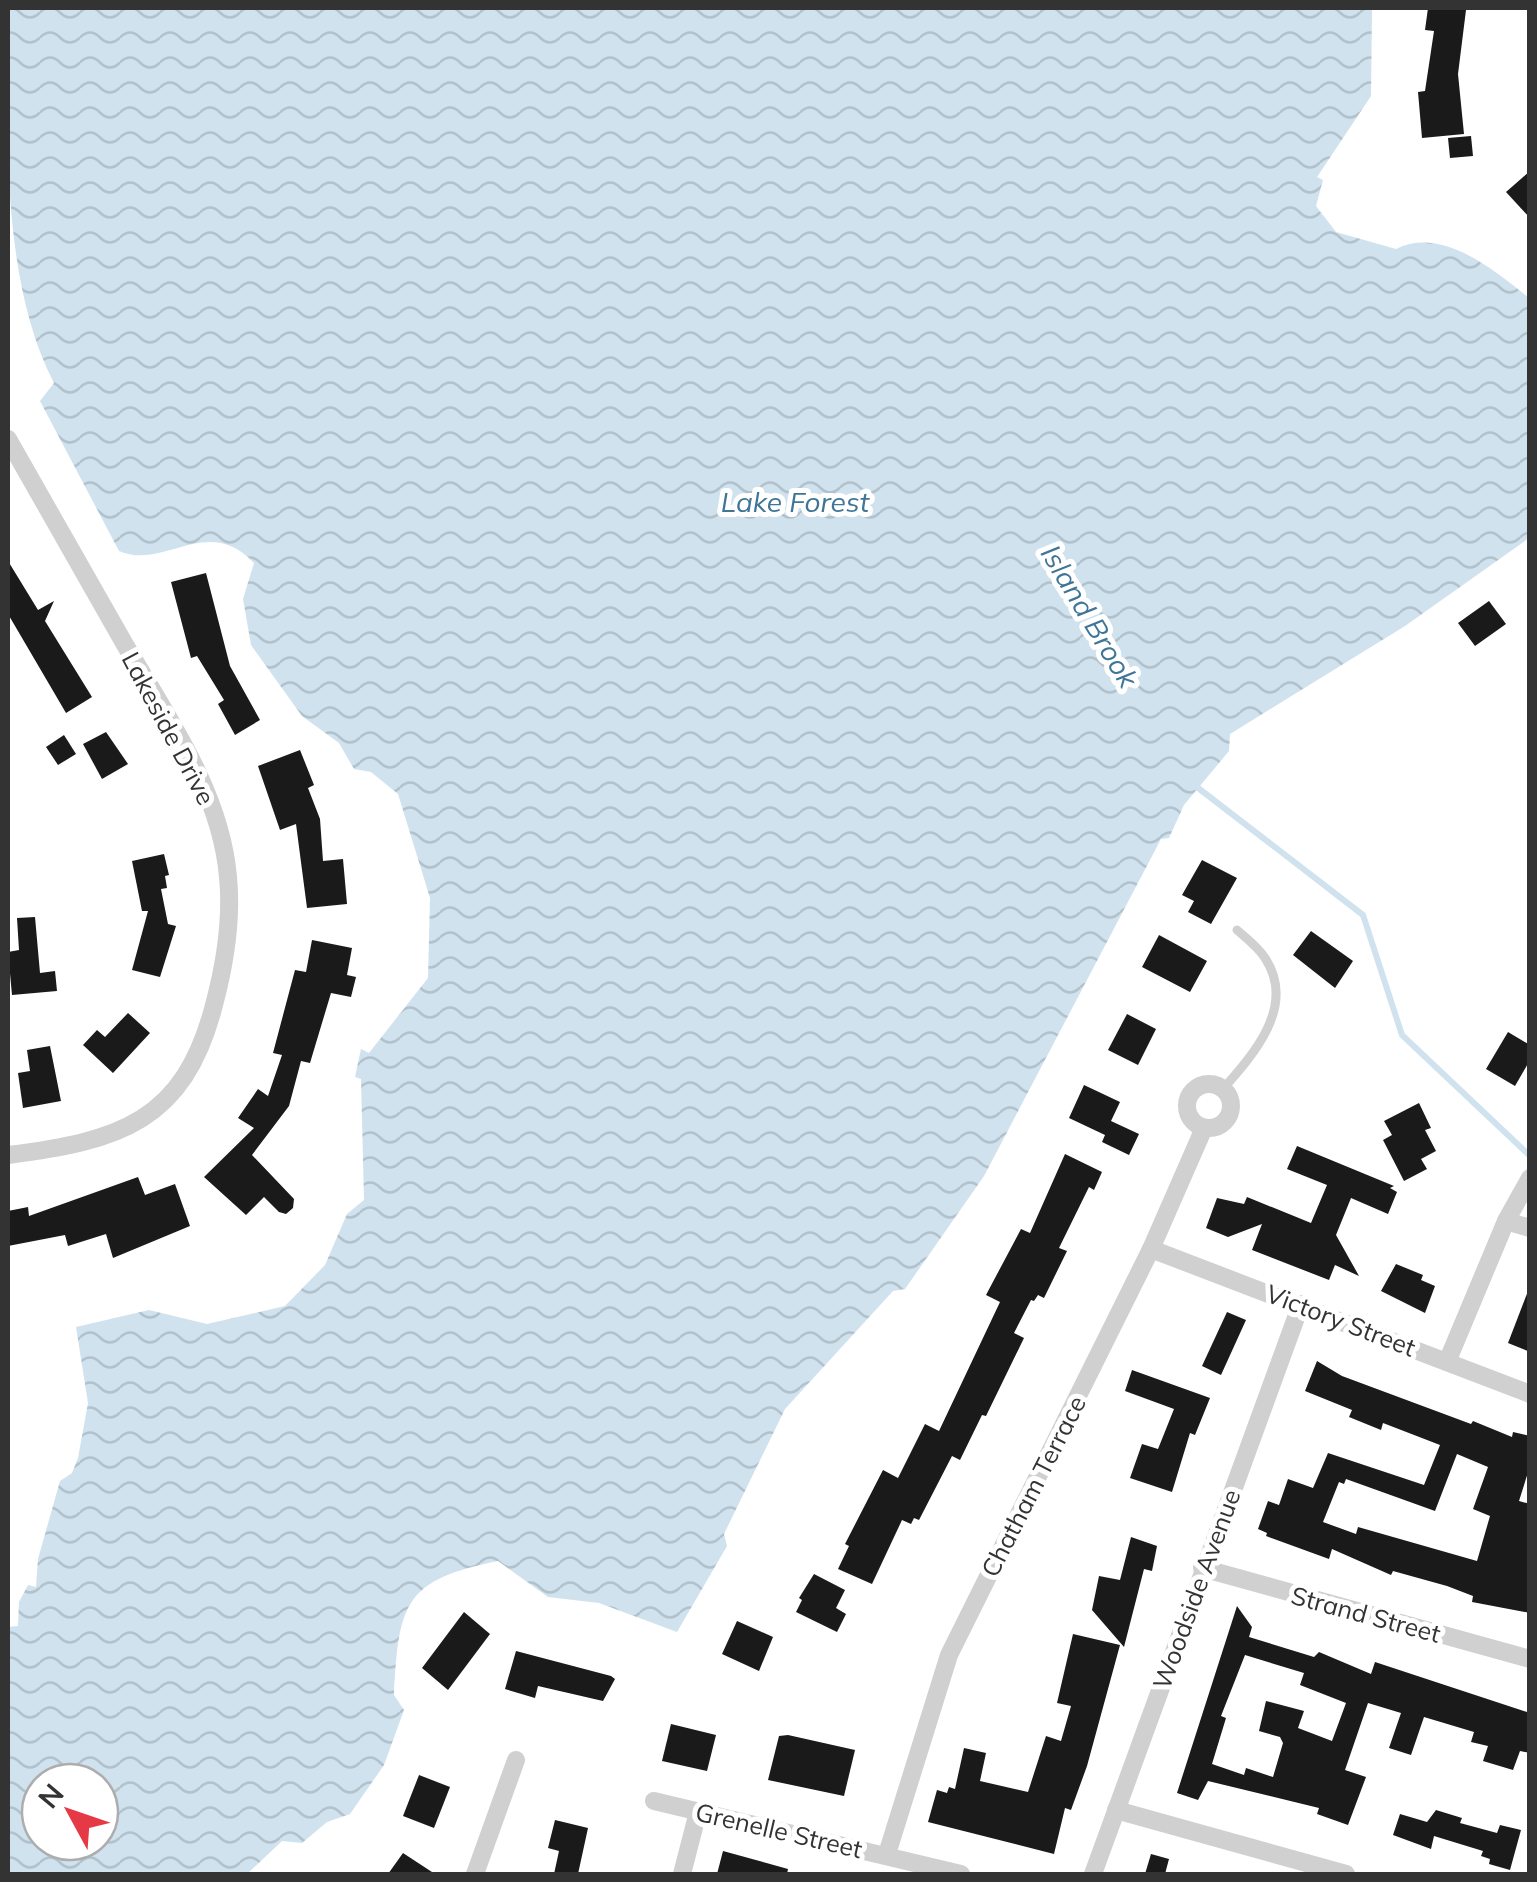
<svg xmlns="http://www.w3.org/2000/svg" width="1537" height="1882" viewBox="0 0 1537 1882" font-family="Mulish,sans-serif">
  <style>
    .water { fill: url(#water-waves); fill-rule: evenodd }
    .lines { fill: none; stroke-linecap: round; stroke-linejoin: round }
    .stream { stroke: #cfe2ee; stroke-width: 6 }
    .building { fill: #1a1a1a; fill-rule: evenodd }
    .lane { stroke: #d0d0d0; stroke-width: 9 }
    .street { stroke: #d0d0d0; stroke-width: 18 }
    .labels { text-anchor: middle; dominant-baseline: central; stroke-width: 10; stroke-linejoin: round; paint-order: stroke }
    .street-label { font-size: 25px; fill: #333; stroke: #fff }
    .water-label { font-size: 28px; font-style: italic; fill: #3f7597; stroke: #fff }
  </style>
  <defs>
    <pattern id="water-waves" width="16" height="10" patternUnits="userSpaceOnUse" patternTransform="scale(2.5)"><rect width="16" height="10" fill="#cfe2ee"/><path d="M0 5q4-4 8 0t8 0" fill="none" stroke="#b2c2cd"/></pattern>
  </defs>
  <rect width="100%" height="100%" fill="#fff"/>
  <path class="water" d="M8,8H1372L1371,96L1317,177L1323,180L1316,206L1336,232L1396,249C1442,226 1494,270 1529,298V538L1405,626L1230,734L1229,751L1184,805L1169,838L1161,839L984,1176L905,1289L893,1291L785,1409L724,1534L727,1546L677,1632L599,1603L548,1597L498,1561C404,1580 399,1603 394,1695L404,1710L384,1765L350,1814L327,1822L302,1843L282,1841L247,1874H8V1627L18,1626L19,1602L28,1585L36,1587L38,1559L60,1481L72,1473L78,1458L88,1403L76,1327L149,1310L207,1324L285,1306L325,1265L347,1214L364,1200L361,1079L355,1077L361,1049L369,1053L428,978L430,898L398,794L371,772L354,769L339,743L302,716L251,645L243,599L254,563C207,513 164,571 119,551L40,401L54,383C0,279 7,126 8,8ZM40,1782H100V1842H40Z"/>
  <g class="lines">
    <polyline class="stream" points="1193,784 1363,915 1402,1035 1530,1156"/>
  </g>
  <g class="building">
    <polygon points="1428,8 1466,10 1458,74 1464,134 1422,138 1418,92 1425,91 1434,31 1425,30"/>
    <polygon points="1471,136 1473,156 1450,158 1448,138"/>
    <polygon points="1530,171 1530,218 1506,192"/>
    <polygon points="8,561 38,610 54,601 45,621 92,697 66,713 8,614"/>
    <polygon points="206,573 230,666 260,720 235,735 218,704 224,700 197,656 191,658 171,582"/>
    <polygon points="1489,601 1506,624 1475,646 1458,623"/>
    <polygon points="106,732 128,764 102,779 83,744"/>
    <polygon points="64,735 76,754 58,765 46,747"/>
    <polygon points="300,750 314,785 308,788 320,819 323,861 343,859 347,904 307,908 296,824 280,830 258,766"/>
    <polygon points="164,854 169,875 165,876 167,888 161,889 168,924 176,926 160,977 132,970 148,911 142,911 132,861"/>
    <polygon points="1202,860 1237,878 1211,924 1188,912 1194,901 1182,895"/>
    <polygon points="35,917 40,973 55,971 57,991 12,995 8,952 19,950 17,918"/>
    <polygon points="1311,931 1353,961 1335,988 1293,955"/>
    <polygon points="1159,935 1207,961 1190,992 1142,967"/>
    <polygon points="312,940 352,948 347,975 356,977 351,997 331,993 310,1063 301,1061 289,1106 252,1155 294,1199 293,1208 286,1214 279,1212 264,1197 246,1215 204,1177 254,1128 238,1118 258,1089 268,1096 282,1055 273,1053 295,970 306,972"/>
    <polygon points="128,1013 150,1033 113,1073 83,1045 97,1030 105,1037"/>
    <polygon points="1127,1014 1156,1029 1138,1065 1108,1050"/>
    <polygon points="1508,1032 1530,1045 1530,1060 1515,1086 1486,1069"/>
    <polygon points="50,1046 61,1101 23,1108 18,1073 30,1071 27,1050"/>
    <polygon points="1084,1085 1120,1102 1111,1121 1139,1134 1129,1155 1102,1142 1108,1128 1105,1135 1069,1118"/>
    <polygon points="1419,1103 1431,1128 1425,1130 1436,1151 1421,1159 1427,1169 1404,1181 1383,1140 1392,1135 1384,1121"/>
    <polygon points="1297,1146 1394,1186 1390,1188 1397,1192 1388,1214 1351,1198 1336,1235 1359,1276 1335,1265 1329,1280 1252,1250 1262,1224 1228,1237 1206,1228 1217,1198 1244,1204 1247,1197 1311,1223 1327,1185 1287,1169"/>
    <polygon points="1065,1154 1102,1172 1094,1190 1089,1187 1059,1248 1067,1251 1044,1298 1038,1295 1034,1301 1031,1300 1014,1333 1024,1338 986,1416 982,1415 960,1460 952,1456 919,1520 914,1518 911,1524 902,1520 872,1584 838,1569 849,1546 845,1544 883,1470 898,1478 925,1424 939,1431 1000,1302 986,1295 1021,1229 1030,1233"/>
    <polygon points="138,1177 145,1195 175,1184 190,1226 113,1258 106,1234 68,1246 65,1235 8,1246 8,1211 28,1207 29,1216"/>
    <polygon points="1396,1264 1423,1275 1421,1280 1435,1286 1425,1313 1381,1291"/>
    <polygon points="1528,1291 1530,1292 1530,1352 1508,1343"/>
    <polygon points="1227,1312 1246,1320 1221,1375 1202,1366"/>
    <path d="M1317,1361L1342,1376L1471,1424L1473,1421L1512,1437L1513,1432L1530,1436V1466L1519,1501L1530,1504V1613L1472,1602L1473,1596L1447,1586L1393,1571L1391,1575L1332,1549L1329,1559L1266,1536L1267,1533L1258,1529L1268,1501L1279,1505L1288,1479L1313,1488L1328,1453L1424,1485L1440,1445L1383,1423L1381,1430L1349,1417L1352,1410L1305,1391ZM1457,1454L1488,1467L1473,1509L1490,1516L1477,1561L1358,1527L1356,1534L1323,1522L1339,1482L1344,1484L1346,1479L1435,1511Z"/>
    <polygon points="1132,1370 1210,1398 1195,1435 1190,1433 1172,1492 1130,1478 1142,1444 1158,1449 1174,1409 1125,1391"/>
    <polygon points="1131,1537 1157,1546 1152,1571 1144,1569 1124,1647 1092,1610 1099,1576 1120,1580"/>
    <polygon points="814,1574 845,1590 836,1608 846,1614 837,1632 796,1612 802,1600 799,1598"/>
    <path d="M1237,1606L1252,1627L1249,1637L1314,1657L1319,1652L1371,1674L1375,1662L1530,1713V1753L1520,1751L1513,1770L1483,1761L1488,1746L1471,1742L1474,1732L1424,1717L1411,1755L1389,1748L1401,1713L1368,1703L1345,1770L1366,1777L1348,1825L1317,1814L1319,1808L1208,1781L1198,1800L1177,1793ZM1245,1655L1304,1673L1300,1685L1346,1703L1332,1741L1298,1728L1304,1711L1266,1701L1259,1731L1280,1737L1283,1743L1273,1777L1246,1768L1244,1775L1212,1764L1226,1718L1221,1716Z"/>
    <polygon points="464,1612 490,1634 448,1690 422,1668"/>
    <polygon points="737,1621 773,1637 759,1671 722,1654"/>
    <polygon points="1073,1634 1120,1645 1087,1766 1071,1810 1065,1808 1054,1854 928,1822 937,1790 947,1793 949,1787 955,1789 964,1748 986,1753 980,1781 1028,1792 1046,1736 1061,1741 1071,1706 1057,1703"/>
    <polygon points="516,1651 611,1676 615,1679 603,1701 538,1686 535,1698 505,1689"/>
    <polygon points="671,1724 716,1735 707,1771 662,1761"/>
    <polygon points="788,1735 855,1750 844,1796 768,1780 779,1736"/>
    <polygon points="419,1775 450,1787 434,1828 403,1816"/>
    <polygon points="1436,1810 1462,1818 1460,1823 1497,1833 1500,1825 1521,1830 1510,1870 1489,1864 1490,1859 1481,1856 1483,1851 1434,1836 1431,1849 1393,1835 1400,1814 1427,1822"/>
    <polygon points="555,1820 588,1828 578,1874 554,1874 559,1851 548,1848"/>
    <polygon points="723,1851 788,1869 787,1874 717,1874"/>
    <polygon points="403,1853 435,1874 388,1874"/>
    <polygon points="1151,1854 1169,1859 1165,1874 1145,1874"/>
  </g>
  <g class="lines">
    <path class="lane" d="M1223,1089C1253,1055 1297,1006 1265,958C1258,947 1246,938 1237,930"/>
    <g class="street">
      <path d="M8,439C46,507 85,575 124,643C166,715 221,792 228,877C232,918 225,964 214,1005C184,1122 119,1141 8,1155"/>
      <circle cx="1209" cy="1106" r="22"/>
      <polyline points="1506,1221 1530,1228"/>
      <polyline points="1151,1249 1530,1394"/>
      <polyline points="1447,1362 1506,1221 1530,1178"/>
      <polyline points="1202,1568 1530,1659"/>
      <polyline points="654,1801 961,1874"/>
      <polyline points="1116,1810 1346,1874"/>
      <polyline points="887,1854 949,1655 1151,1249 1204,1128"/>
      <polyline points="475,1874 516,1760"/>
      <polyline points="682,1874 698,1812"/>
      <polyline points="1093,1874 1301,1304"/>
    </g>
  </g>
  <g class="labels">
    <g class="street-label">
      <text transform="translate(169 728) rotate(62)">Lakeside Drive</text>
      <text transform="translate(1341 1320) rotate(21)">Victory Street</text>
      <text transform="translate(1033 1486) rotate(-63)">Chatham Terrace</text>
      <text transform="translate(1196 1589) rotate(-70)">Woodside Avenue</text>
      <text transform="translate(1366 1614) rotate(15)">Strand Street</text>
      <text transform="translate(779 1830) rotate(13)">Grenelle Street</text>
    </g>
    <g class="water-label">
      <text x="795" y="501">Lake Forest</text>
      <text transform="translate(1090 616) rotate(59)">Island Brook</text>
    </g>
  </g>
  <rect width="1537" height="1882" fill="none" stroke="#333333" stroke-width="20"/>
  <g transform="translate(70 1812) rotate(310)"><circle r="48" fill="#ffffff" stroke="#adadad" stroke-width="2.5"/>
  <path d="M0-8L18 38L0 25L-18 38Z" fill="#e63946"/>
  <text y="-15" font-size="28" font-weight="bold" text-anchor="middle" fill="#333333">N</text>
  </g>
</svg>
